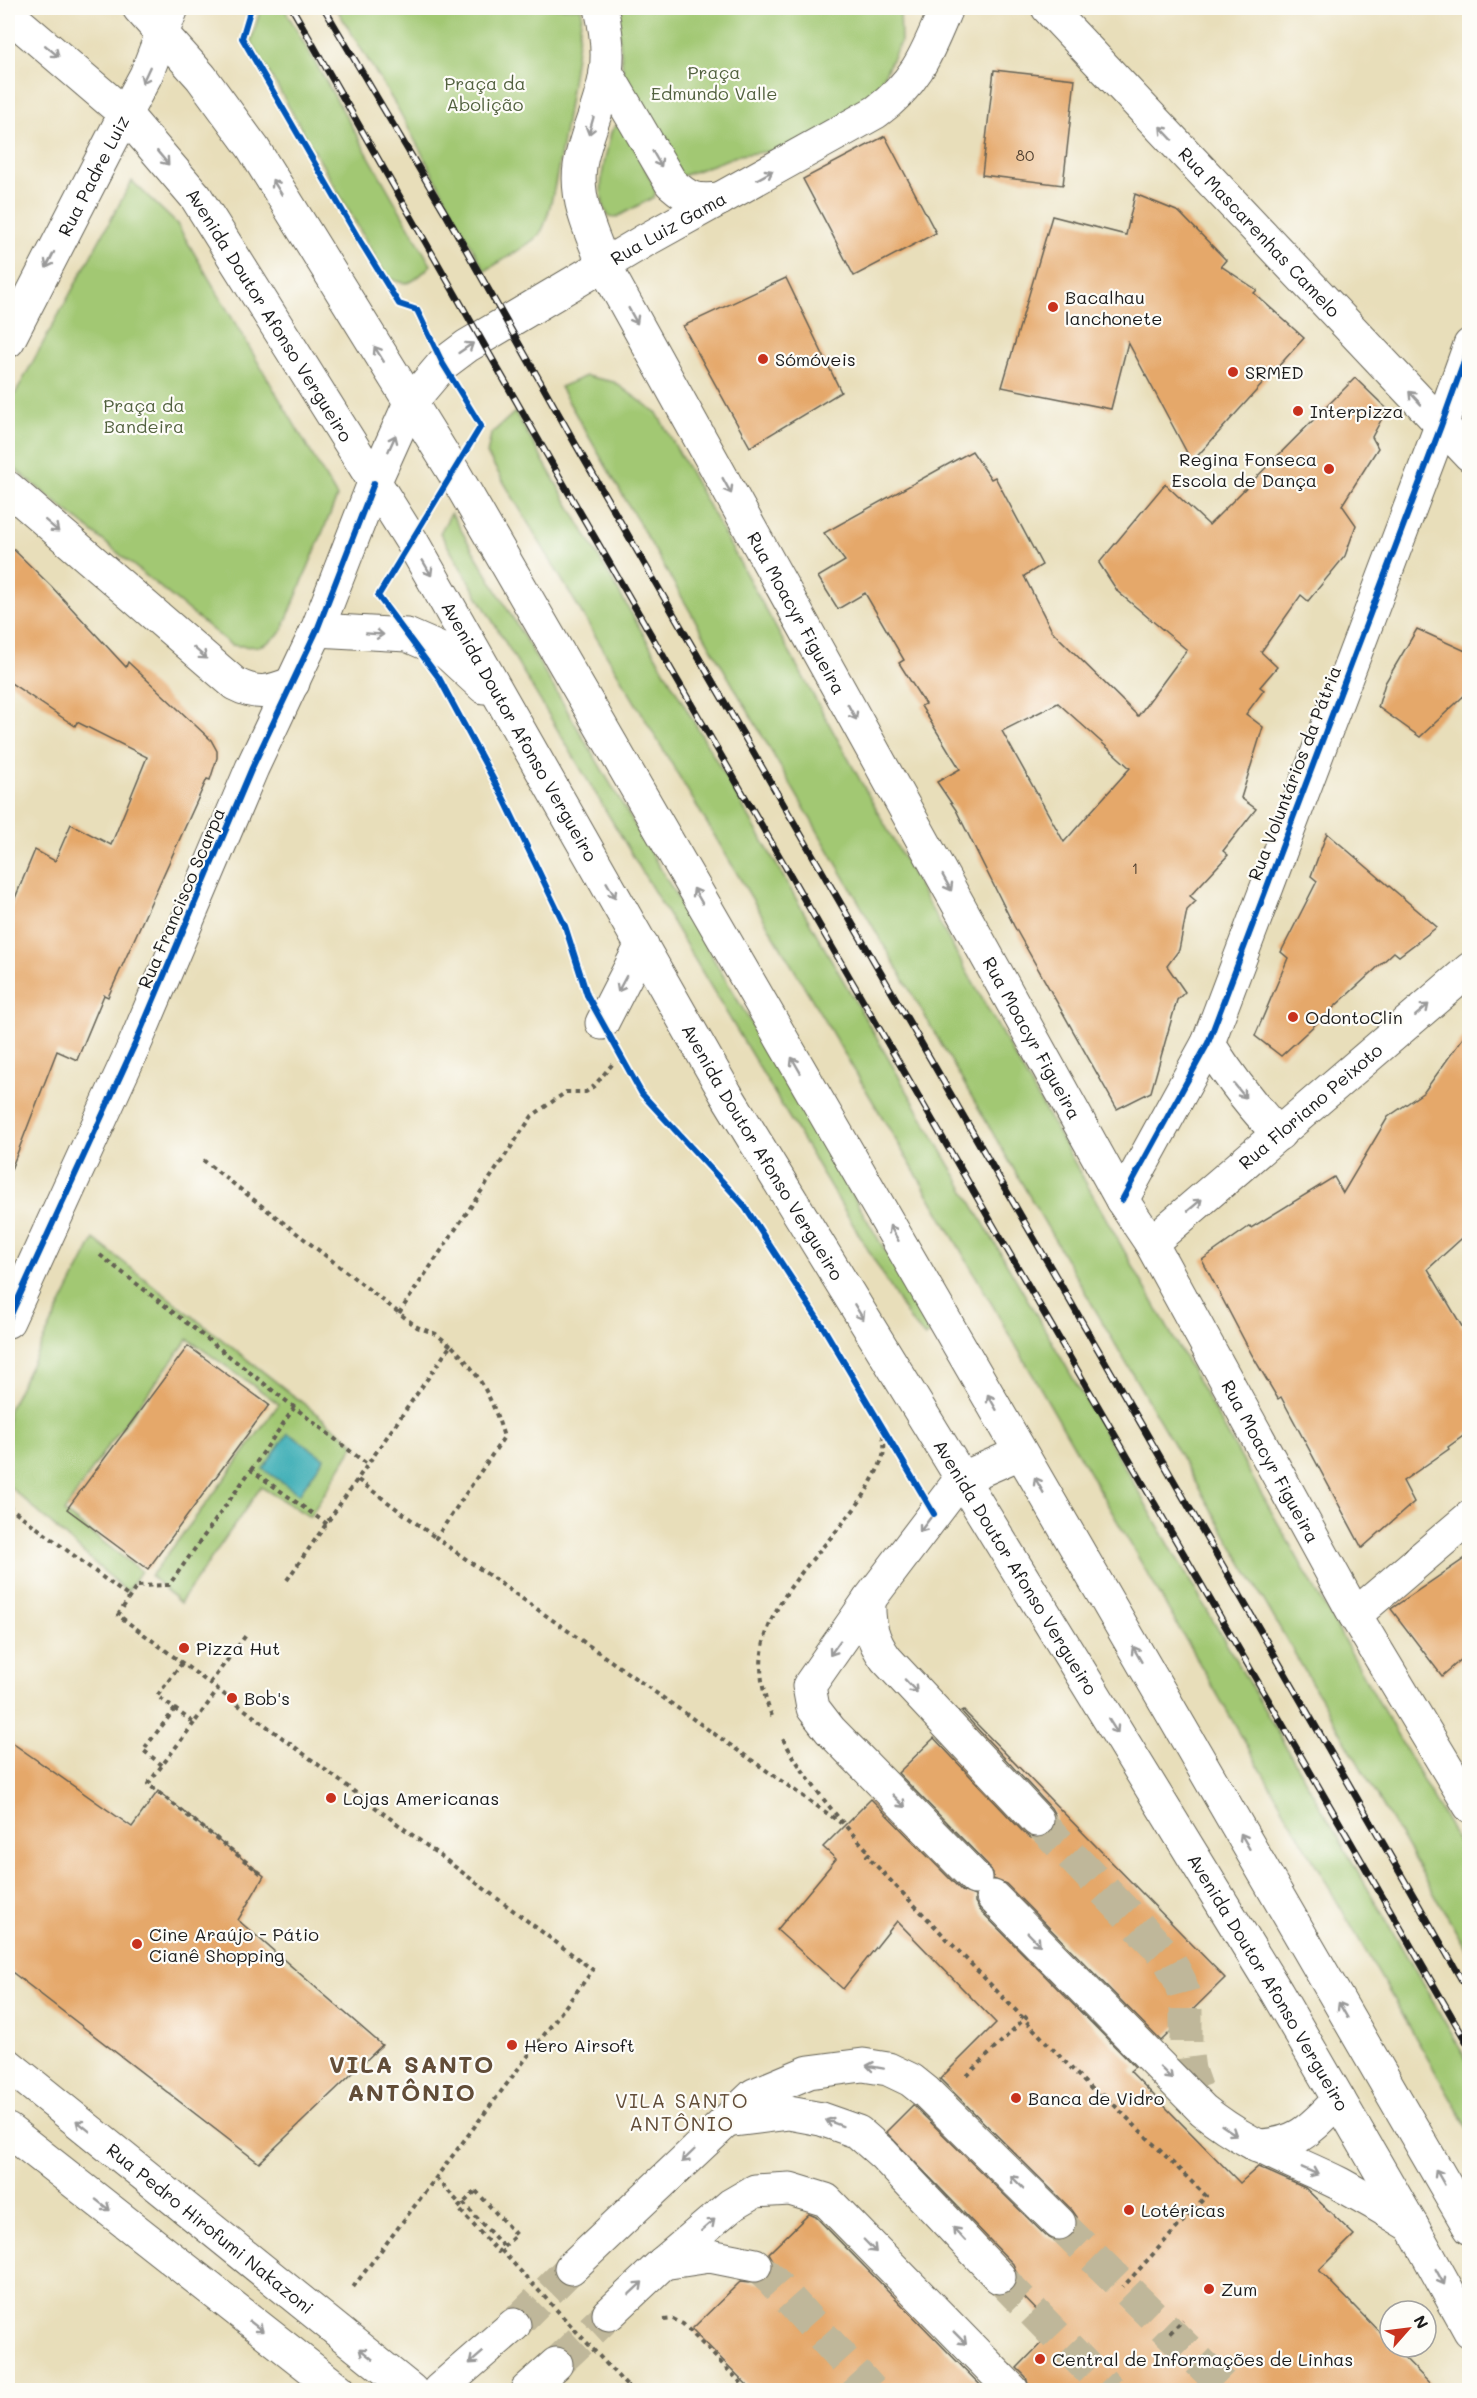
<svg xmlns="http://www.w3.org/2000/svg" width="1477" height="2398" viewBox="0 0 1477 2398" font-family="Mali,sans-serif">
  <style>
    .green { fill: #a2c873; stroke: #5f7248; stroke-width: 1.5 }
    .water { fill: #3daeb6; stroke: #2c6569; stroke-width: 1.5 }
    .building { fill: #e5a86b; fill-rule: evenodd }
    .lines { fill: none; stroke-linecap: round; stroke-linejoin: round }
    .minor-tunnel { stroke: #bfb79a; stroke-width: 33; stroke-dasharray: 33 16; stroke-linecap: butt }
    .minor-casing { stroke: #636053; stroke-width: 35 }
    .major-casing { stroke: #636053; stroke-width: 35 }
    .path { stroke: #636053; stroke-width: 4; stroke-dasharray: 4.5 4.5; stroke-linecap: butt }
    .minor { stroke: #fff; stroke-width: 33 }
    .major { stroke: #fff; stroke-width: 33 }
    .rail-casing { stroke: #1c1c1c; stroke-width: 7 }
    .rail { stroke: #fdfcf7; stroke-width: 4.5; stroke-dasharray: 14; stroke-linecap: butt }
    .path-bridge { stroke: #636053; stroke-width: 4; stroke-dasharray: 4.5 4.5; stroke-linecap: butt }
    .cycleway-casing { stroke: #fdfcf7; stroke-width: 10 }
    .cycleway { stroke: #0057b8; stroke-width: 6 }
    .oneway { stroke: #999 }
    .poi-dot { fill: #c8321e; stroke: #fdfcf7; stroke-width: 2 }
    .labels { text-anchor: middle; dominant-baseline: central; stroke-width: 4.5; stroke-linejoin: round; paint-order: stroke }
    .number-label { font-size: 15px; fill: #4e3f30 }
    .park-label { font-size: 18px; fill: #52613f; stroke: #fdfcf7 }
    .street-label { font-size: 18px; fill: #1c1c1c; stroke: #fdfcf7 }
    .poi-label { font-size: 18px; fill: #1c1c1c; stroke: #fdfcf7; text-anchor: start }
    .neighbourhood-label { font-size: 20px; letter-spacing: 1.5px; fill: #624d38; stroke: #fdfcf7 }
    .district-label { font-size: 24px; font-weight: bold; letter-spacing: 1.5px; fill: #624d38; stroke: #fdfcf7 }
  </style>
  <rect width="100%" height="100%" fill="#fdfcf7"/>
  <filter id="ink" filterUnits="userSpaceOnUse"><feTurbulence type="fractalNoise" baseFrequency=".0167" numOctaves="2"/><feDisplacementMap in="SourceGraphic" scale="12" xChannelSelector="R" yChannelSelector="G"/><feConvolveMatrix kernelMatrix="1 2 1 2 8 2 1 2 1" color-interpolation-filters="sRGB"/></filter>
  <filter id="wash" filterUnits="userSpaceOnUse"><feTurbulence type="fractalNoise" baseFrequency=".008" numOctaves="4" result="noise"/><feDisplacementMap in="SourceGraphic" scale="24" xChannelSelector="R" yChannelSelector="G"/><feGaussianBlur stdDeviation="1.35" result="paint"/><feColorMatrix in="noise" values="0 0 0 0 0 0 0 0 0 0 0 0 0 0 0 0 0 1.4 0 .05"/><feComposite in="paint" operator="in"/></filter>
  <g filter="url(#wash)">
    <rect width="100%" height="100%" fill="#e8deba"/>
    <g class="green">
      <path d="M261,8H284L431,265C414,281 410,289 387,277L251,41Z"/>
      <path d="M336,8H581L582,14C576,49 556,217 539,235C524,249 502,260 485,271L397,107Z"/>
      <polygon points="616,8 900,8 901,41 867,110 789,149 739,155 682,176 624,80"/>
      <path d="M615,126L624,127L656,190L654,197L615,218L609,217C593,195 606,157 611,132Z"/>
      <path d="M132,181L177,224L337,497L282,631C264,649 256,648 231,645L15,469L8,450V407Z"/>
      <polygon points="586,376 614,382 657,413 932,910 1469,1862 1469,1954 560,387"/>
      <polygon points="515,412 1469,2064 1469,2130 934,1204 487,454 491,434"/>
      <polygon points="451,513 933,1332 925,1337 910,1320 440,533"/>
      <polygon points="94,1239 355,1444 310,1517 261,1487 180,1603 151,1576 224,1480 279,1404 188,1339 103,1453 64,1512 141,1571 127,1592 8,1485 8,1411"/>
    </g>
    <polygon class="water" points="288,1433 324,1458 299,1494 263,1469"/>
    <g id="blocks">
      <g class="building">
        <polygon points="994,70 1075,79 1063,185 982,175"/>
        <polygon points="885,136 936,233 854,276 803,179"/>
        <polygon points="1135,194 1179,212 1226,260 1221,266 1257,290 1254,293 1304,338 1192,462 1128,342 1111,409 1002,387 1052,216 1126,235"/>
        <polygon points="786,278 841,392 750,447 683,326"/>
        <path d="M1355,378L1387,409L1372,437L1378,448L1342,505L1356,525L1345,556L1308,601L1301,595L1261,652L1277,667L1260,687L1264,690L1246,714L1263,727L1241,798L1256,809L1223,851L1228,855L1190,896L1196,901L1187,910L1179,950L1167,966L1185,992L1177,1000L1151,1092L1117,1109L1014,926L956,810L937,782L960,769L921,706L925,704L899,663L904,660L865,593L838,609L818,577L845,561L824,533L972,451L991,479L995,477L1042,565L1024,576L1052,631L1138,716L1187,650L1118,592L1099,563L1165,484L1209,525ZM1058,703L1130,768L1064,842L1002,731Z"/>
        <polygon points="8,544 51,586 126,667 128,662 211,740 217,751 217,758 210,780 207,779 108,997 104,995 77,1060 57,1051 10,1172 8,1171 8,915 35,850 55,861 71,824 111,845 147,757 77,722 75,726 8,681"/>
        <polygon points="1417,629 1470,653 1470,690 1420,737 1378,707 1385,683"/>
        <polygon points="1327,833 1437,927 1399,956 1394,952 1281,1056 1255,1036 1288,958 1281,952 1317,881 1311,876"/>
        <polygon points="1470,1028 1470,1231 1428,1269 1470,1340 1470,1431 1448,1447 1449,1449 1403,1481 1414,1502 1362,1548 1281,1397 1278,1399 1252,1355 1202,1260 1250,1226 1251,1228 1334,1177 1343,1193 1388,1117 1424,1092"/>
        <polygon points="188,1346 269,1405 148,1569 67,1509"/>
        <polygon points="1470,1555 1470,1652 1442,1676 1391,1609"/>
        <polygon points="963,1710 1225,1978 1161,2041 1006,1884 993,1879 993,1873 988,1865 898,1773 934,1738 1024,1833 1031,1838 1041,1838 1050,1833 1055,1825 1055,1815 1051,1808 961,1711"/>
        <polygon points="8,1740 132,1827 158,1791 264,1876 238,1920 382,2045 259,2163 8,1969"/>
        <polygon points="871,1799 962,1891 975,1896 975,1902 980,1910 1135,2067 1130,2071 1240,2183 1258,2167 1305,2188 1354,2235 1319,2270 1390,2343 1390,2347 1394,2347 1437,2391 1030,2391 1026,2377 1017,2368 1055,2329 1014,2287 1017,2273 1013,2264 886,2132 913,2105 1046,2236 1055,2241 1065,2241 1072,2237 1077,2227 1077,2217 1072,2210 940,2079 996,2023 897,1921 843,1989 777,1930 836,1859 823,1847"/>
        <polygon points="809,2214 816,2217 986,2391 753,2391 692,2329 741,2281 760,2283 769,2278 773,2268 773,2260 769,2253"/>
      </g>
    </g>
  </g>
  <g filter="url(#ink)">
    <use href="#blocks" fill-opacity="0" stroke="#636053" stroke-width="1.5"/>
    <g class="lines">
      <g class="minor-tunnel">
        <polyline points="1037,1820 1167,1956 1180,1981 1186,2004 1186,2048 1189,2070 1203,2110"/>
        <polyline points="1059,2223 1228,2390"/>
        <polyline points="755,2265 772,2280 871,2390"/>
        <polyline points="999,2277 1109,2390"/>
        <polyline points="514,2325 571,2268"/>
        <polyline points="556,2364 609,2314"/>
      </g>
      <defs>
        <g id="minor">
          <path id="s1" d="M8,341L125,114"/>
          <path d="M8,488L235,684C258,696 270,692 293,683"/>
          <polyline points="602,1023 642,945"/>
          <path d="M1208,1043C1229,1076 1251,1106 1279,1134"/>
          <polyline points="1122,1200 1208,1043 1441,426 1470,345"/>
          <path id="s2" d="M1151,1243L1470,969"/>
          <polyline points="8,1321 135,1044 252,768 317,630 374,483"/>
          <path d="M869,1600C868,1623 872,1640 886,1659L1037,1820"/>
          <polyline points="1355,1615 1470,1517"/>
          <polyline points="975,1878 830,1730 813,1708 809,1686 869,1600 961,1479 1020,1453"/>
          <path d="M993,1897L1203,2110C1248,2147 1290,2159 1340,2184C1364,2197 1388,2211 1412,2226"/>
          <path id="s3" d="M8,2065L411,2390"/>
          <polyline points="726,2121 789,2113 821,2119 858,2132 883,2154 999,2277"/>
          <polyline points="8,2130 339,2390"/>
          <path d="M1257,2146C1299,2145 1311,2128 1339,2100"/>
          <polyline points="663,2263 710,2256 755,2265"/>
          <polyline points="571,2268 754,2095 809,2072 863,2065 888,2069 911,2080 926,2092 1059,2223"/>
          <polyline points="609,2314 663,2263 731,2205 755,2191 790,2189 826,2200 1012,2390"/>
          <polyline points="439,2390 514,2325"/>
          <polyline points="527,2390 556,2364"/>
        </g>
        <g id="major">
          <polyline points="139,8 201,77 253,148 453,471 1470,2228"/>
          <path id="s4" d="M601,8C606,29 609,50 606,72C602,104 585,134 580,166C575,200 592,235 604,265L1122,1200L1151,1243L1355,1615L1470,1806"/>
          <path id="s5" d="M1048,8L1470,455"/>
          <path id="s6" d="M8,14L125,114L196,197L411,540L726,1094L1277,1993L1412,2226L1470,2331"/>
          <path d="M606,72L671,183C690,200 695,201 720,199"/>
          <polyline points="125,114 146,75 172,8"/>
          <path id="s7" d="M374,483L410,403L443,364L467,346L644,241L876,112C917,82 927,53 946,8"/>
          <polyline points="317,630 407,635 446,652 484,687"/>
        </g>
      </defs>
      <use href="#minor" class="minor-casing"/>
      <use href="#major" class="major-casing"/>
      <g class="path">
        <polyline points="203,1160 417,1327 436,1334 451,1346"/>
        <polyline points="100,1255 368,1465"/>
        <polyline points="399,1313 532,1116 566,1092 586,1092 594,1086 615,1061"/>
        <polyline points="251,1470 294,1408"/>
        <polyline points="358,1480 436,1538"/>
        <polyline points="8,1506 129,1597"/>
        <polyline points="327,1524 251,1470 169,1585 137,1586 118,1615 593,1970 351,2290"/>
        <path d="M287,1580L451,1345C480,1374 492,1398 504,1437L436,1538L841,1823"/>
        <polyline points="182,1663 157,1696 194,1723 218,1690"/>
        <polyline points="210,1683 247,1634"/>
        <path d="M772,1716C738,1637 790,1586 838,1529C850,1514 862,1501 870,1484C875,1474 883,1462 884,1450C885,1443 883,1435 881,1428"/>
        <polyline points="194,1723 148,1784 264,1876"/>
        <path d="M783,1739C806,1780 838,1819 870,1853L867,1856L1100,2098L1103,2094L1206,2196L1123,2287"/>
        <polyline points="162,1765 143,1750 175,1709"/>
        <polyline points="967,2076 1027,2016"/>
        <polyline points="436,2178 461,2205"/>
        <polygon points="476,2191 516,2235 498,2252 458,2208"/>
        <polyline points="463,2203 504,2247"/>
        <polyline points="664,2320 673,2319 683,2324 748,2390"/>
        <polyline points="1170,2333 1183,2320"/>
        <polyline points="627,2386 631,2390"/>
      </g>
      <use href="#minor" class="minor"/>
      <use href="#major" class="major"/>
      <defs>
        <g id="rail">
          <polyline points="292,8 559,476 1470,2048"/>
          <polyline points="324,8 447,216 576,445 1470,1994"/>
        </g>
      </defs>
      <use href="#rail" class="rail-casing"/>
      <use href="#rail" class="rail"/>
      <polyline class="path-bridge" points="501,2250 627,2386"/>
      <defs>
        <g id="cycleway">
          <polyline points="251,8 242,38 360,241 399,304 417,310 443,364 481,426 378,596 439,678 505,801 565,926 587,995 642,1094 743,1204 823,1327 934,1514"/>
          <polyline points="1122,1200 1208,1043 1441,426 1470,345"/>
          <polyline points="8,1321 135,1044 252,768 317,630 374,483"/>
        </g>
      </defs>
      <use href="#cycleway" class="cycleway-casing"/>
      <use href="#cycleway" class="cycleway"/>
    </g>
    <defs><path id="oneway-shaft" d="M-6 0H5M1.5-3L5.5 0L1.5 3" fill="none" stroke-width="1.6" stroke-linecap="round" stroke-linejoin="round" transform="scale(1.5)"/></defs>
    <g class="oneway">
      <use href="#oneway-shaft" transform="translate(52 51) rotate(40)"/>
      <use href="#oneway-shaft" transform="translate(146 75) rotate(115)"/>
      <use href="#oneway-shaft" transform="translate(591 126) rotate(106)"/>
      <use href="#oneway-shaft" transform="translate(1166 133) rotate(-133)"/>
      <use href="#oneway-shaft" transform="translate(163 158) rotate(50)"/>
      <use href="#oneway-shaft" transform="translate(657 159) rotate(60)"/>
      <use href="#oneway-shaft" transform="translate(765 175) rotate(-29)"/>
      <use href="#oneway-shaft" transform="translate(277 187) rotate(-122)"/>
      <use href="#oneway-shaft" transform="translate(50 260) rotate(117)"/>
      <use href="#oneway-shaft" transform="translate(633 316) rotate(61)"/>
      <use href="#oneway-shaft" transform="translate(466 348) rotate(-34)"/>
      <use href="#oneway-shaft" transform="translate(379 354) rotate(-122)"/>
      <use href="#oneway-shaft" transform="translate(1415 398) rotate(-133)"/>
      <use href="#oneway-shaft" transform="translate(392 443) rotate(-66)"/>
      <use href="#oneway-shaft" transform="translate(727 486) rotate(61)"/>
      <use href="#oneway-shaft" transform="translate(52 526) rotate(41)"/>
      <use href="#oneway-shaft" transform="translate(427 568) rotate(60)"/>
      <use href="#oneway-shaft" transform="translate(375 634) rotate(4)"/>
      <use href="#oneway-shaft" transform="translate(200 653) rotate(41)"/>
      <use href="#oneway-shaft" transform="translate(852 712) rotate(61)"/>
      <use href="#oneway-shaft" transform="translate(947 883) rotate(61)"/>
      <use href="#oneway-shaft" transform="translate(611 890) rotate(60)"/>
      <use href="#oneway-shaft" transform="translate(698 896) rotate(-120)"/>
      <use href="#oneway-shaft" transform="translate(622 984) rotate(118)"/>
      <use href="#oneway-shaft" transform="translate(1422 1010) rotate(-41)"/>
      <use href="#oneway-shaft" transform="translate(796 1065) rotate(-120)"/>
      <use href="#oneway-shaft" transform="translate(1240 1091) rotate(51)"/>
      <use href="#oneway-shaft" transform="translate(1195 1205) rotate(-40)"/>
      <use href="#oneway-shaft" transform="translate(894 1233) rotate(-120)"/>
      <use href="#oneway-shaft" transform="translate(859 1312) rotate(59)"/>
      <use href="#oneway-shaft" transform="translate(992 1402) rotate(-120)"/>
      <use href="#oneway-shaft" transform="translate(1039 1485) rotate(-120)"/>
      <use href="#oneway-shaft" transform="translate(925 1525) rotate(127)"/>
      <use href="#oneway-shaft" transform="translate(835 1648) rotate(125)"/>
      <use href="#oneway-shaft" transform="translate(1137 1654) rotate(-120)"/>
      <use href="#oneway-shaft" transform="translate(911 1686) rotate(47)"/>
      <use href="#oneway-shaft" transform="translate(1113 1726) rotate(58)"/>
      <use href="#oneway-shaft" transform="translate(899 1801) rotate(45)"/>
      <use href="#oneway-shaft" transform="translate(1245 1841) rotate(-120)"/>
      <use href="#oneway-shaft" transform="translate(1034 1939) rotate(46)"/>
      <use href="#oneway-shaft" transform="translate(1343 2010) rotate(-120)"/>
      <use href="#oneway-shaft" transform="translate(875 2067) rotate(-170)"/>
      <use href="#oneway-shaft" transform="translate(1166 2073) rotate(45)"/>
      <use href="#oneway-shaft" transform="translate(834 2123) rotate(-160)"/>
      <use href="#oneway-shaft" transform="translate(83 2126) rotate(-141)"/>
      <use href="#oneway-shaft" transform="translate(1229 2130) rotate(34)"/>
      <use href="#oneway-shaft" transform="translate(688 2156) rotate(136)"/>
      <use href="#oneway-shaft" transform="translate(1310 2171) rotate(24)"/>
      <use href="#oneway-shaft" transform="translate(1440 2177) rotate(-120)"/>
      <use href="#oneway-shaft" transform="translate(1017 2182) rotate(-135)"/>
      <use href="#oneway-shaft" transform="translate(103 2205) rotate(38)"/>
      <use href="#oneway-shaft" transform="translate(708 2225) rotate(-41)"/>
      <use href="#oneway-shaft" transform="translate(959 2234) rotate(-133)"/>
      <use href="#oneway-shaft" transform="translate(870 2246) rotate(46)"/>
      <use href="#oneway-shaft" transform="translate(1440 2277) rotate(61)"/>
      <use href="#oneway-shaft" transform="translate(636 2288) rotate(-43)"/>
      <use href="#oneway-shaft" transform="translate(256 2326) rotate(38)"/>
      <use href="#oneway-shaft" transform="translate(960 2338) rotate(45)"/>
      <use href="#oneway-shaft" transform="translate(366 2354) rotate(-141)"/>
      <use href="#oneway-shaft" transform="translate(476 2358) rotate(139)"/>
    </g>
  </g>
  <g class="poi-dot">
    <circle cx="1053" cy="307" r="6"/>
    <circle cx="763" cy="359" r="6"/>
    <circle cx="1233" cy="372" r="6"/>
    <circle cx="1298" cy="411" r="6"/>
    <circle cx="1329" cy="469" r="6"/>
    <circle cx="1293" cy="1017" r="6"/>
    <circle cx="184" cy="1648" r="6"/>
    <circle cx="232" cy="1698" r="6"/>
    <circle cx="331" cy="1798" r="6"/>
    <circle cx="137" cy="1944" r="6"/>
    <circle cx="512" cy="2045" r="6"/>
    <circle cx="1016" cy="2098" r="6"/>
    <circle cx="1129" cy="2210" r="6"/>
    <circle cx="1209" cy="2289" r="6"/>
    <circle cx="1040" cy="2359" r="6"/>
  </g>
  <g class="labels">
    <g class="number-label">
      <text x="1025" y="155">80</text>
      <text x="1135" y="868">1</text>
    </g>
    <g class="park-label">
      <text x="714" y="72">Praça<tspan x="714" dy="21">Edmundo Valle</tspan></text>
      <text x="485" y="83">Praça da<tspan x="485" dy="21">Abolição</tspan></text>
      <text x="144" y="405">Praça da<tspan x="144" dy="21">Bandeira</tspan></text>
    </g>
    <g class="street-label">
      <text stroke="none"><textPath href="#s1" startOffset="186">Rua Padre Luiz</textPath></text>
      <text stroke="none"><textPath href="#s7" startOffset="402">Rua Luiz Gama</textPath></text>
      <text stroke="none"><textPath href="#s5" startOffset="308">Rua Mascarenhas Camelo</textPath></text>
      <text stroke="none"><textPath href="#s6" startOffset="402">Avenida Doutor Afonso Vergueiro</textPath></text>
      <text stroke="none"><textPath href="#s4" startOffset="663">Rua Moacyr Figueira</textPath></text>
      <text stroke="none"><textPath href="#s6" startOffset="888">Avenida Doutor Afonso Vergueiro</textPath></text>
      <text transform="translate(1294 773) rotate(-69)">Rua Voluntários da Pátria</text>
      <text transform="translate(181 898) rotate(-67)">Rua Francisco Scarpa</text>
      <text stroke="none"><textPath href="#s4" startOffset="1149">Rua Moacyr Figueira</textPath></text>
      <text stroke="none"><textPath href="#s2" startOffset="210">Rua Floriano Peixoto</textPath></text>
      <text stroke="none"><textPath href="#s6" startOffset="1374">Avenida Doutor Afonso Vergueiro</textPath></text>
      <text stroke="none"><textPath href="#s4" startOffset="1635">Rua Moacyr Figueira</textPath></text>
      <text stroke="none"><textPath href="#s6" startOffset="1860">Avenida Doutor Afonso Vergueiro</textPath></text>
      <text stroke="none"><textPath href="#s6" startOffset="2346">Avenida Doutor Afonso Vergueiro</textPath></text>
      <text stroke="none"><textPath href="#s3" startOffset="260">Rua Pedro Hirofumi Nakazoni</textPath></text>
    </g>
    <g class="poi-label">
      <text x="1065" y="297">Bacalhau<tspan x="1065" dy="21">lanchonete</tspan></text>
      <text x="775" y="359">Sómóveis</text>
      <text x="1245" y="372">SRMED</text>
      <text x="1310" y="411">Interpizza</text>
      <text x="1317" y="459" text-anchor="end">Regina Fonseca<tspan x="1317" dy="21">Escola de Dança</tspan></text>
      <text x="1305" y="1017">OdontoClin</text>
      <text x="196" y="1648">Pizza Hut</text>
      <text x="244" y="1698">Bob's</text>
      <text x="343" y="1798">Lojas Americanas</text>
      <text x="149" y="1934">Cine Araújo - Pátio<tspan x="149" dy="21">Cianê Shopping</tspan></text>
      <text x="524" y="2045">Hero Airsoft</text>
      <text x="1028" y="2098">Banca de Vidro</text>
      <text x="1141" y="2210">Lotéricas</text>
      <text x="1221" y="2289">Zum</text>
      <text x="1052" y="2359">Central de Informações de Linhas</text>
    </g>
    <g class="neighbourhood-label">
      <text x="682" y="2100">VILA SANTO<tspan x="682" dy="23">ANTÔNIO</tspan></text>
    </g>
    <g class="district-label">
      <text x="412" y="2063">VILA SANTO<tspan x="412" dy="28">ANTÔNIO</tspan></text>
    </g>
  </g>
  <rect width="1477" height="2398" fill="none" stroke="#fdfcf7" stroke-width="30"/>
  <g transform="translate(1408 2329) rotate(62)"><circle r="28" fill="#fdfcf7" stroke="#a3a29f" stroke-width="1.5"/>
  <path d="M0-4.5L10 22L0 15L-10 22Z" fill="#c8321e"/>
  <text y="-9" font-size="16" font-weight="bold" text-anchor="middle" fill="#1c1c1c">N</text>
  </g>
</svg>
